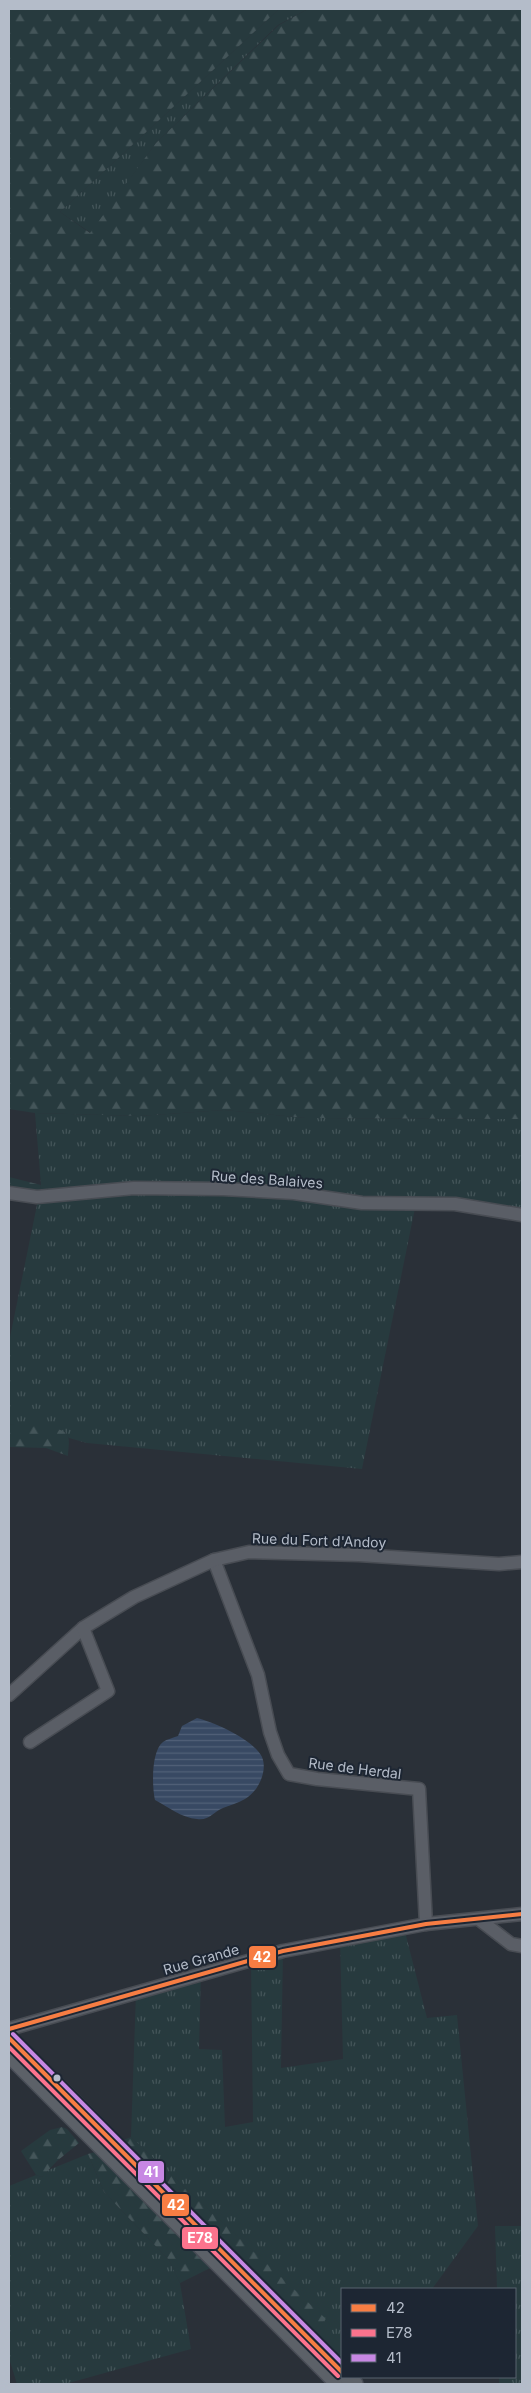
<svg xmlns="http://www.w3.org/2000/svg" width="531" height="2393" viewBox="0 0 531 2393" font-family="Inter,sans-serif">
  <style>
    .grass { fill: url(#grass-tufts) }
    .forest { fill: url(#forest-firs) }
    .water { fill: url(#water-rules) }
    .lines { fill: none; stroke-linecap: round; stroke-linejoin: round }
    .minor-casing { stroke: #484c53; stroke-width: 15 }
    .major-casing { stroke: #484c55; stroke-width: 18 }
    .minor { stroke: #5a5e66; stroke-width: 12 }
    .major { stroke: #5c6168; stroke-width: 15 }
    .bus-1-casing { stroke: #1d2633; stroke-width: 8 }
    .bus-2-casing { stroke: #1d2633; stroke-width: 8 }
    .bus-3-casing { stroke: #1d2633; stroke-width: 8 }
    .bus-1 { stroke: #f77d43; stroke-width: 4 }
    .bus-2 { stroke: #fc738d; stroke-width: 4 }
    .bus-3 { stroke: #c787e3; stroke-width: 4 }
    .bus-dot { fill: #b4bcc9; stroke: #1d2633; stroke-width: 2 }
    .labels { text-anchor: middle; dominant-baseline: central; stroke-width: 4; stroke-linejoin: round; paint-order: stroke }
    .street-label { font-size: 14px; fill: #b4bcc9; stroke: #1d2633 }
    .line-badge { stroke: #1d2633; stroke-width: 2 }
    .badge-label { font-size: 14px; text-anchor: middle; font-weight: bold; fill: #fff }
  </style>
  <defs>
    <pattern id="grass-tufts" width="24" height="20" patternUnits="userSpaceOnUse" patternTransform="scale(1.25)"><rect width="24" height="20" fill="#273a3e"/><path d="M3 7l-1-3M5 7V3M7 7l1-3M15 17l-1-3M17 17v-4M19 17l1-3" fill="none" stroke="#445559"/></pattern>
    <pattern id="forest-firs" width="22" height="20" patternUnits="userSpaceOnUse" patternTransform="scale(1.25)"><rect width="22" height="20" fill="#273a3e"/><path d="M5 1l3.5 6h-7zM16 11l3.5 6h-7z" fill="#445559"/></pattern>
    <pattern id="water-rules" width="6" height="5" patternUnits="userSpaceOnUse" patternTransform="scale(1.25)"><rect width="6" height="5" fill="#384963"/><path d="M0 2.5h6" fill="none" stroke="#526178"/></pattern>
  </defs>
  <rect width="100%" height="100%" fill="#2a3038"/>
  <g class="grass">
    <polygon points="279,9 308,9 278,25 156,143 91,233 60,212"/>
    <polygon points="224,1110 306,1118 522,1119 522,1212 234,1187 37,1197 41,1185 35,1113 139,1116"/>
    <polygon points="133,1191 222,1192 415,1208 362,1469 87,1443 69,1438 65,1432 9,1424 9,1342 38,1200"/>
    <polygon points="404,1928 427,2018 457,2015 478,2226 432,2289 342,2289 342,2361 311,2333 325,2319 131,2137 136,1993 201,1974 199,2049 222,2050 225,2127 253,2122 251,1960 283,1951 281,2068 343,2059 340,1939"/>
    <polygon points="88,2154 104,2192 169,2260 180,2283 191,2349 65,2384 17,2384 9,2358 9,2186 36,2175 42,2177 46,2171"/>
    <polygon points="495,2226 522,2226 522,2384 499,2384 499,2377 515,2377 515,2289 497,2289"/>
  </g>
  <g class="forest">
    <polygon points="9,9 279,9 60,212 90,233 156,143 279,25 308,9 522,9 522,1119 306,1118 224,1110 139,1116 35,1113 9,1109"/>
    <polygon points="9,1177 41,1185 37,1197 9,1193"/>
    <path d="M9,1424C21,1425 63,1424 68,1436C70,1442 68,1450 68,1456L46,1448L9,1447Z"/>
    <polygon points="62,2127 67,2129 79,2143 57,2161 42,2177 36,2175 21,2151 50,2130"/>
    <polygon points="131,2137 326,2319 311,2333 121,2141"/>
    <polygon points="95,2152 210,2268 180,2283 169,2260 104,2192 88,2154"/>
  </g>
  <path class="water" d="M197,1718C214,1722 254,1740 262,1757C268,1771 258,1792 245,1799C238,1803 230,1805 223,1808C213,1812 209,1821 197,1819C182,1818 168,1807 155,1800C152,1787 151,1751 163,1742C167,1739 173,1738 178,1736L182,1726Z"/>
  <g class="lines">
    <defs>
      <g id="minor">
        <polyline points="9,1193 37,1197 134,1188 223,1189 294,1193 362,1203 455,1204 522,1215"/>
        <polyline points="214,1560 258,1675 270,1732 278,1755 289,1774 317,1779 419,1789 426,1924"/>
        <polyline points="9,1695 83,1628 134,1597 214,1560 249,1552 359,1555 499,1564 522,1562"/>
        <polyline points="30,1742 108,1691 83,1628"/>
        <polyline points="480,1920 511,1944 522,1946"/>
        <polyline points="9,2029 283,1951 426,1924 522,1914"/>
      </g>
      <g id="major">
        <polyline points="9,2038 69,2097 342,2372"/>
        <polyline points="9,2055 338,2384"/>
        <polyline points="347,2377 355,2384"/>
      </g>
    </defs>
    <use href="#minor" class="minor-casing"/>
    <use href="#major" class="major-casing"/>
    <use href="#minor" class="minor"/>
    <use href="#major" class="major"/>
    <defs>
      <g id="bus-1">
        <polyline points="9,2029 283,1951 426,1924 522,1914"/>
        <polyline points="9,2038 342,2372"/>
      </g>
      <polyline id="bus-2" points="9,2047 338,2376"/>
      <polyline id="bus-3" points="13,2034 342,2363"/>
    </defs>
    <use href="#bus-1" class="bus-1-casing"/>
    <use href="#bus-2" class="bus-2-casing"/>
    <use href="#bus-3" class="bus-3-casing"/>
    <use href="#bus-1" class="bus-1"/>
    <use href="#bus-2" class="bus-2"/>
    <use href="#bus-3" class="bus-3"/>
  </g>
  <circle class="bus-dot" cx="57" cy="2078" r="4.5"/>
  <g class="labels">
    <g class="street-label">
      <text transform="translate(267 1179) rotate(4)">Rue des Balaives</text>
      <text transform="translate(319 1540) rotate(2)">Rue du Fort d'Andoy</text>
      <text transform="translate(355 1768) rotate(7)">Rue de Herdal</text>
      <text transform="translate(201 1959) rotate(-16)">Rue Grande</text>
    </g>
  </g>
  <g class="line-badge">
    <rect x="248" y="1945" width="29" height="24" rx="5" fill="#f77d43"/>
    <rect x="137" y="2160" width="28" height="24" rx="5" fill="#c787e3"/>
    <rect x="161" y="2193" width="29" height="24" rx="5" fill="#f77d43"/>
    <rect x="181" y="2226" width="38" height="24" rx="5" fill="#fc738d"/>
  </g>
  <g class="badge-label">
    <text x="262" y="1962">42</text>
    <text x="151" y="2177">41</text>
    <text x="176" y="2210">42</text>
    <text x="200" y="2243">E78</text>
  </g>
  <rect width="531" height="2393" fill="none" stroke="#b4bcc9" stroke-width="20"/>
  <rect x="341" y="2288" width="175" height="90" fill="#1d2633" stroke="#59626f"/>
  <rect x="351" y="2304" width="25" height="8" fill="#f77d43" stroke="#59626f"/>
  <text x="386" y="2313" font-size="15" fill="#b4bcc9">42</text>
  <rect x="351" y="2329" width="25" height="8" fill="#fc738d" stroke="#59626f"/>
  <text x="386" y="2338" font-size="15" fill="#b4bcc9">E78</text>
  <rect x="351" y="2354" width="25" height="8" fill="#c787e3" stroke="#59626f"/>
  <text x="386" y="2363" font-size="15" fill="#b4bcc9">41</text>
</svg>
